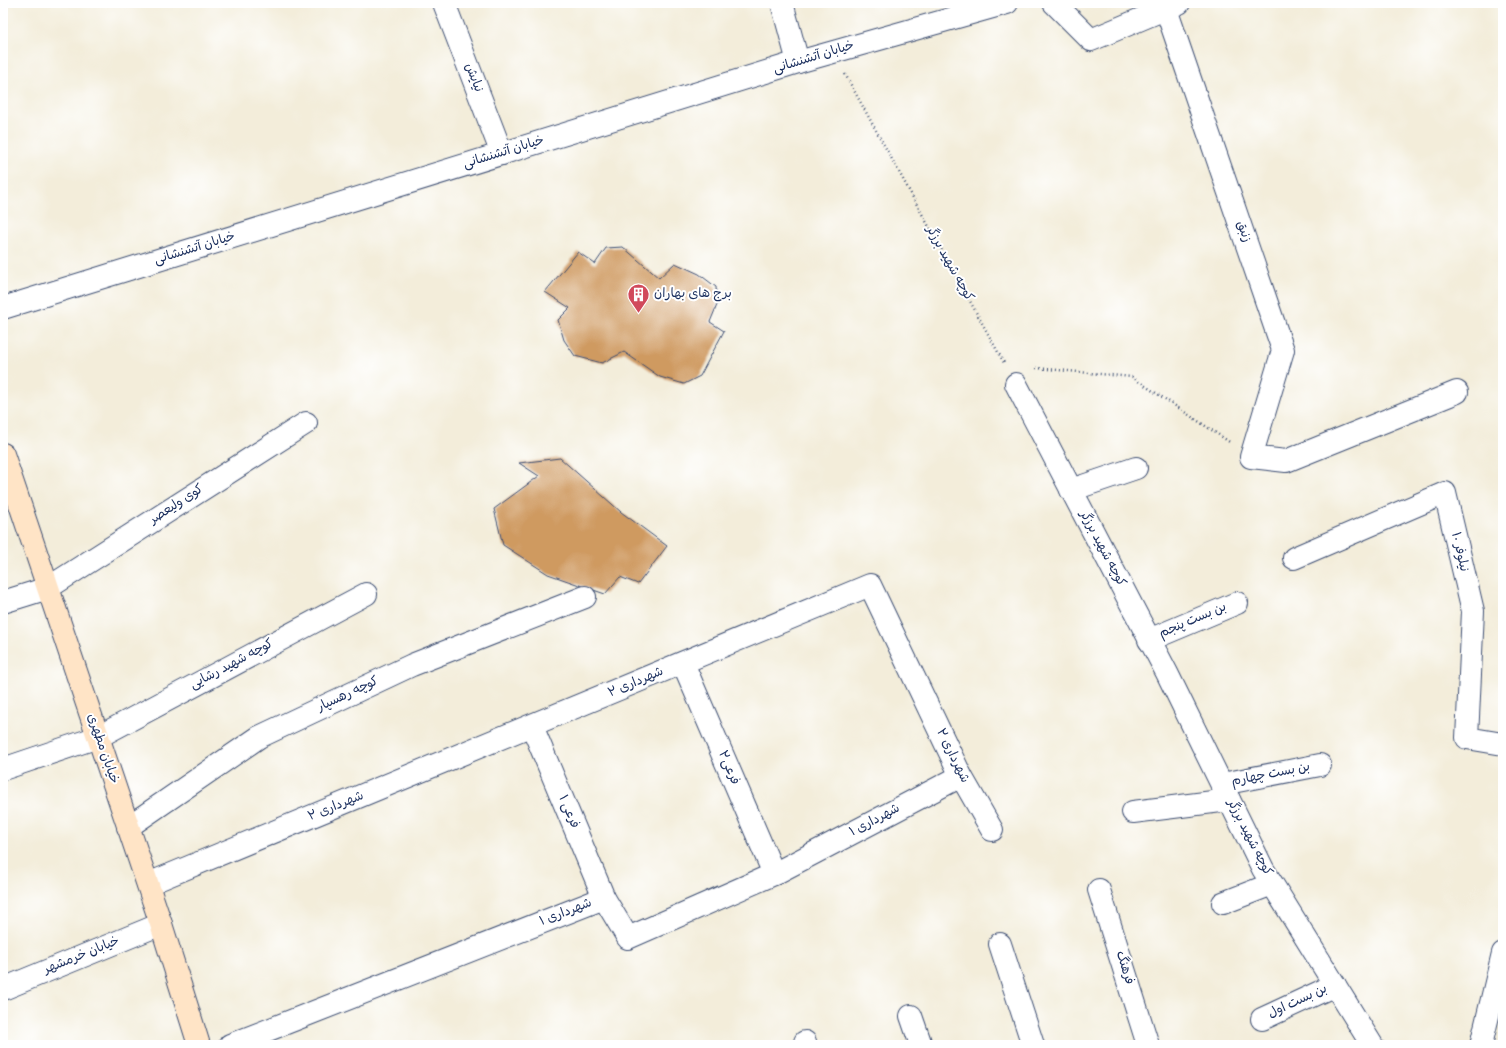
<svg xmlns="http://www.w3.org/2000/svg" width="1506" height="1048" viewBox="0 0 1506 1048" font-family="'Gochi Hand','Playpen Sans Arabic',sans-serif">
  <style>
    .building { fill: #cf9a61 }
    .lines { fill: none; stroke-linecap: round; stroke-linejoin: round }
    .minor-casing { stroke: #3b4c71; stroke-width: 24 }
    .tertiary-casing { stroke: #3b4c71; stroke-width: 24 }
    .secondary-casing { stroke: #3b4c71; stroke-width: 24 }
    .path { stroke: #3b4c71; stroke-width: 2.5; stroke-dasharray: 1 3; stroke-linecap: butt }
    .minor { stroke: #fff; stroke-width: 22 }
    .tertiary { stroke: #fff; stroke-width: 22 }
    .secondary { stroke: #ffe4c6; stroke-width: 22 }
    .labels { text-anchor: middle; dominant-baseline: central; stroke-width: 4; stroke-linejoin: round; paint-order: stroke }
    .street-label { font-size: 13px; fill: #1b2f5e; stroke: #fff }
    .poi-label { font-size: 13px; fill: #1b2f5e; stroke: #fff; text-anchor: start }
  </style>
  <rect width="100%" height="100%" fill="#fff"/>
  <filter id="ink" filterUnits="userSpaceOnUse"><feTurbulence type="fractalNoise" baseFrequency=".025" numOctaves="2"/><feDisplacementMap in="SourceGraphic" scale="8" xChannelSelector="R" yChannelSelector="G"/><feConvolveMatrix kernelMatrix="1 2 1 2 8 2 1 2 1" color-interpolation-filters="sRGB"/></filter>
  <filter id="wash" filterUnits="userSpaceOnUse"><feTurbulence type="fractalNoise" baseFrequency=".012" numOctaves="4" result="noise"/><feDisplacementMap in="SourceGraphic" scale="16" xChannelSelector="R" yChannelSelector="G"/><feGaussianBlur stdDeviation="0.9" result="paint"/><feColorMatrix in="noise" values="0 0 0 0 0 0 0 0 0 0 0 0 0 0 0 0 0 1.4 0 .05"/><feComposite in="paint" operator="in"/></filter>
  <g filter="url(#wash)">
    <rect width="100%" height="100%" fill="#f3edda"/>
    <g id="blocks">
      <g class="building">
        <polygon points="623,247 659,278 675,263 699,274 716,287 717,305 710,322 724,331 700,376 684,384 660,377 624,352 602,363 575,356 564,340 558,320 570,308 545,292 578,252 595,264 606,248"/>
        <polygon points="560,458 621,512 667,546 638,584 620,577 605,594 548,574 503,545 494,509 539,476 519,463"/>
      </g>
    </g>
  </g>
  <g filter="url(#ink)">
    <use href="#blocks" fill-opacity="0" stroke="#3b4c71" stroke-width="1"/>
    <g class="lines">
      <defs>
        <g id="minor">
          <polyline points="444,3 502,154"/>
          <polyline points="782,3 798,62"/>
          <polyline points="1054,3 1091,40 1179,3"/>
          <polyline points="1166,9 1283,350 1251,457 1286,461 1457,392"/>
          <polyline points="3,308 798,62 1007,3"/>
          <polyline points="1016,384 1167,673 1263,869 1372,1045"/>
          <polyline points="1071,490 1136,468"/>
          <polyline points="1294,558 1445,493 1473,611 1467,738 1503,744"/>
          <polyline points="3,602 48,588 306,423"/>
          <polyline points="1149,640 1237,603"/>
          <polyline points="683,663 774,874"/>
          <polyline points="532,726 604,898"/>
          <polyline points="3,769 98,737 366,594"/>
          <polyline points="1222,784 1320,765"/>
          <polyline points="1133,812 1229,800"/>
          <polyline points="128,827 259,737 412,665 585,597"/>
          <polyline points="148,884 870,585 961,776 992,830"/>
          <polyline points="1099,890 1148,1045"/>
          <polyline points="1223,903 1272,884"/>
          <polyline points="1000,944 1033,1045"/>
          <polyline points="911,1016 921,1045"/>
          <polyline points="1262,1019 1335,985"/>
          <polyline points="805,1042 806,1045"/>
          <polyline points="230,1045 604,898 628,938 774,874 961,776"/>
          <polyline points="1481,1045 1503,953"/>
        </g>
        <polyline id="tertiary" points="3,989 161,924"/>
        <polyline id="secondary" points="3,454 161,924 199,1045"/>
      </defs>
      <use href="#minor" class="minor-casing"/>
      <use href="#tertiary" class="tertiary-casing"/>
      <use href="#secondary" class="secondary-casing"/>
      <g class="path">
        <polyline points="845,74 1004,363"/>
        <polyline points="1036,368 1132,377 1231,443"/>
      </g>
      <use href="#minor" class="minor"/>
      <use href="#tertiary" class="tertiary"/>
      <use href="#secondary" class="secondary"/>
    </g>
  </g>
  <defs>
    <symbol id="building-pin" viewBox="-11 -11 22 30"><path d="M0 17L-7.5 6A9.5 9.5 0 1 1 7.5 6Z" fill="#d1495b" stroke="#fff"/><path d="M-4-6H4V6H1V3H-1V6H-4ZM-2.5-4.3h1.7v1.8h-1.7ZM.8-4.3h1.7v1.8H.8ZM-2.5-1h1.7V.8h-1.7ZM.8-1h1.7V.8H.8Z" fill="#fff"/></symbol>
  </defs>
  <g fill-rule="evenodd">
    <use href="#building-pin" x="626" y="282" width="25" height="34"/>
  </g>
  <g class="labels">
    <g class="street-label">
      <text transform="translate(814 58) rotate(-17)">خیابان آتشنشانی</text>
      <text transform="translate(473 78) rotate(69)">نیایش</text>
      <text transform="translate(504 153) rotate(-17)">خیابان آتشنشانی</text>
      <text transform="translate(1243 232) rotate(71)">زنبق</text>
      <text transform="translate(195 249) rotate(-17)">خیابان آتشنشانی</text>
      <text transform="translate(949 264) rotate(61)">کوچه شهید برزگر</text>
      <text transform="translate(177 505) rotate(-33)">کوی ولیعصر</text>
      <text transform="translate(1102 549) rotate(62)">کوچه شهید برزگر</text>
      <text transform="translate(1459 552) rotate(77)">نیلوفر ۱۰</text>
      <text transform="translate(1193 621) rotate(-23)">بن بست پنجم</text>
      <text transform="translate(232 665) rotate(-28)">کوچه شهید رشایی</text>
      <text transform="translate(636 683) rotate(-23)">شهرداری ۲</text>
      <text transform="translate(348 695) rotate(-25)">کوچه رهسپار</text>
      <text transform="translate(102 749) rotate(71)">خیابان مطهری</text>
      <text transform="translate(952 756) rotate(64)">شهرداری ۲</text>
      <text transform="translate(728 768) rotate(67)">فرعی۲</text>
      <text transform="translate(1271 775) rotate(-11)">بن بست چهارم</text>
      <text transform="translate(336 807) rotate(-22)">شهرداری ۲</text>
      <text transform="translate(568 812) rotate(67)">فرعی ۱</text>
      <text transform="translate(875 821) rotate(-28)">شهرداری ۱</text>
      <text transform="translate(1249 838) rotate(63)">کوچه شهید برزگر</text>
      <text transform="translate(566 913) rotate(-21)">شهرداری ۱</text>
      <text transform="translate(82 956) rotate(-22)">خیابان خرمشهر</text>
      <text transform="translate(1124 968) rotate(73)">فرهنگ</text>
      <text transform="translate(1298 1002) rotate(-25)">بن بست اول</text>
    </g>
    <g class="poi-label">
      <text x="654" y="294">برج های بهاران</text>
    </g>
  </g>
  <rect width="1506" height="1048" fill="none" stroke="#fff" stroke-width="16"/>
</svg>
